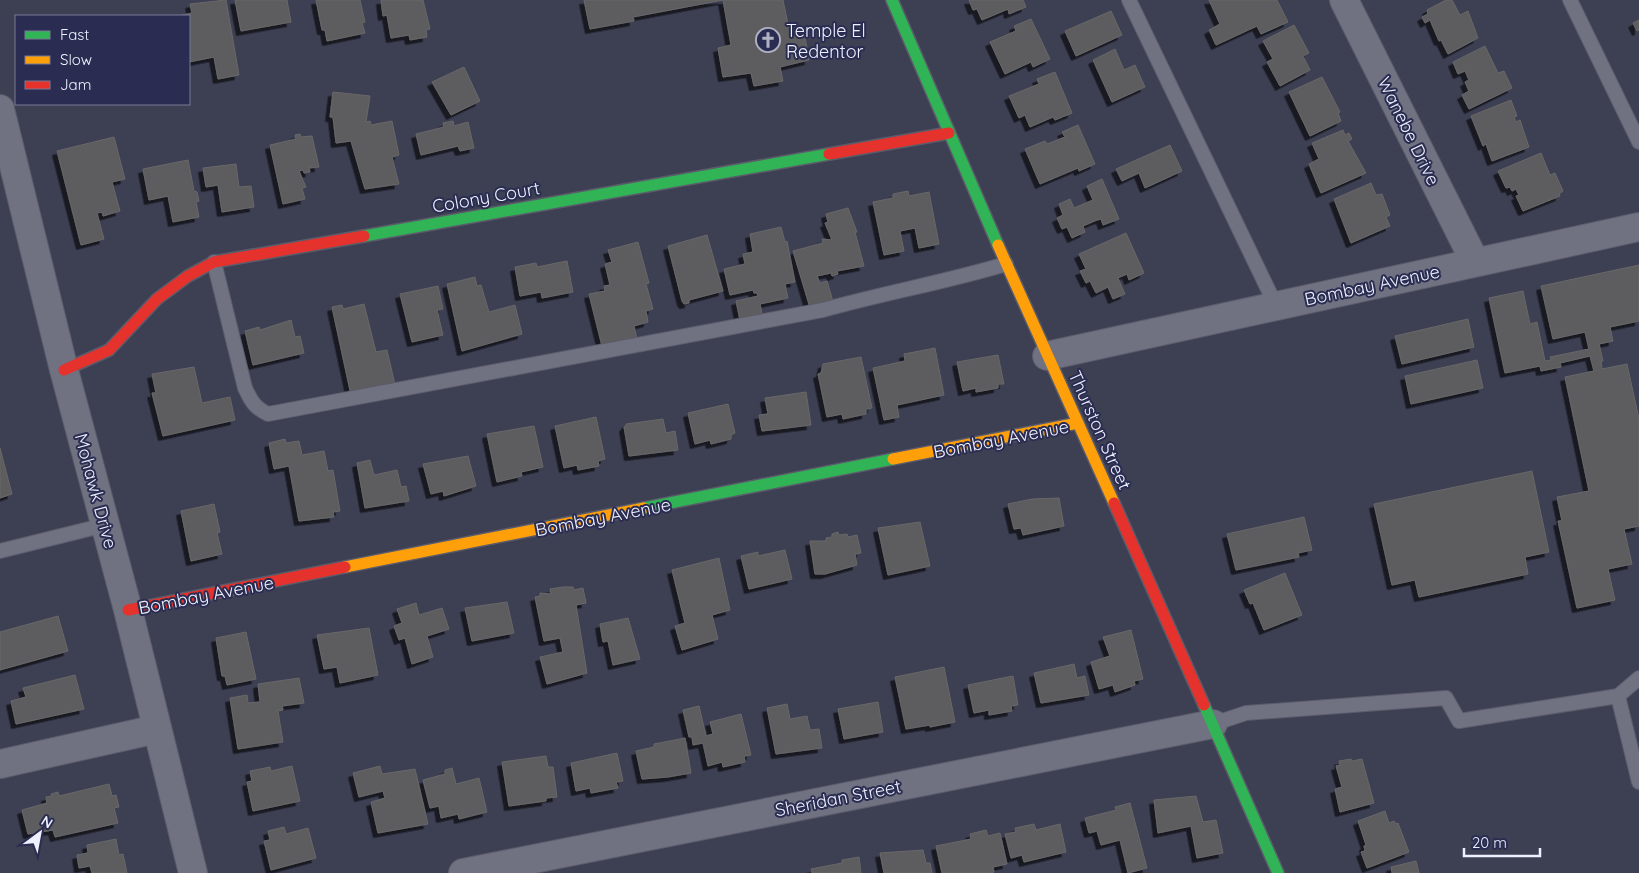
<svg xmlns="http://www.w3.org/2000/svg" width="1639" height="873" viewBox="0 0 1639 873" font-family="Quicksand,sans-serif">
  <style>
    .building { fill: #5d5c5e; stroke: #686869; filter: url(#shadow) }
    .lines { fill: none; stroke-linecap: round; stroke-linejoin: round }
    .lane-casing { stroke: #5b5c6b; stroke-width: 16 }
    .street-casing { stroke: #5b5c6b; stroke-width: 30 }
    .fast-casing { stroke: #5b5c6b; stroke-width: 14 }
    .slow-casing { stroke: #5b5c6b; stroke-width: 14 }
    .jam-casing { stroke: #5b5c6b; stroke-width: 14 }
    .lane { stroke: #707181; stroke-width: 14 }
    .street { stroke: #707181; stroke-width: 28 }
    .fast { stroke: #30b455; stroke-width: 11 }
    .slow { stroke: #ff9f0a; stroke-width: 11 }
    .jam { stroke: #e5322d; stroke-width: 11 }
    .labels { text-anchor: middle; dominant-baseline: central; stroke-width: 4; stroke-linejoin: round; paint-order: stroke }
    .poi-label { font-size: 18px; fill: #eef0fe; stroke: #2a2d51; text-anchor: start }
    .street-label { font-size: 18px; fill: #eef0fe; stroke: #2a2d51 }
  </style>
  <defs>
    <filter id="shadow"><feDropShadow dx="-4.5" dy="4.5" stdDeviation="0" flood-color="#0009"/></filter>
  </defs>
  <rect width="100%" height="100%" fill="#3d3f53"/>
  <g class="building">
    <polygon points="226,0 239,75 218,79 214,57 189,62 189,16 178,16 192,13 190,4"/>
    <polygon points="235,0 287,0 291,22 241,31"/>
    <polygon points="316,0 360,0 365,22 362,23 365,33 327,41 325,30 322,30"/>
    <polygon points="381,0 423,0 430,29 426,30 427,37 410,40 409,35 391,38 387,15 383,16"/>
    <polygon points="584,0 783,0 790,34 804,31 809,60 780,67 783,81 754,86 751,73 723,77 718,48 731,45 723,0 633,17 634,21 590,29"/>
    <polygon points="969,0 1023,0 1026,7 1009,14 1008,9 982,20 977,9 973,10"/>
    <polygon points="1209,0 1277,0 1288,22 1261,34 1257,26 1216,45 1209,30 1220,24"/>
    <polygon points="1446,0 1452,0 1460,15 1468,11 1478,38 1448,54 1441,40 1439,41 1430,20 1425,23 1422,17 1428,14 1427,10"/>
    <polygon points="1111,11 1122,35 1076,56 1065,31"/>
    <polygon points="1031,19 1050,59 1033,67 1031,62 1005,74 990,42 1016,31 1014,26"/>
    <polygon points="1639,20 1639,30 1637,31 1633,23"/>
    <polygon points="1294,25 1309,53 1303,56 1310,70 1280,86 1267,62 1273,59 1263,41"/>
    <polygon points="1485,46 1498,73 1504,71 1512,88 1469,109 1462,95 1469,91 1465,82 1469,80 1465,71 1458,74 1453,62"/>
    <polygon points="1115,49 1124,70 1135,65 1145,87 1112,102 1093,60"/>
    <polygon points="464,67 480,101 451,115 432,82"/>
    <polygon points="1055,72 1072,113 1055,120 1053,117 1030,127 1025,115 1019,118 1009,96 1039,84 1037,79"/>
    <polygon points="1322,77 1340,112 1338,113 1341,121 1310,136 1289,92"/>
    <polygon points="333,92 370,96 366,122 370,121 371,125 392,121 399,155 392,157 399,184 365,189 351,141 336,143 333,117 330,117"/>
    <polygon points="1511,100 1517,116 1514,117 1516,122 1520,120 1529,147 1492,161 1486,144 1483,146 1471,116"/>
    <polygon points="453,121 454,126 468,122 474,148 460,151 458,146 421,155 416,134 444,127 443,123"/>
    <polygon points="1078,125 1095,164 1079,171 1078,168 1040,184 1025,149 1045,141 1047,144 1065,137 1062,132"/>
    <polygon points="1343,130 1345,135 1349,133 1352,139 1348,141 1366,173 1321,193 1309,164 1319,159 1312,143"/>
    <polygon points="300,134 301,137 312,136 319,167 309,168 310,172 304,173 303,170 299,171 306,187 302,188 305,199 283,204 270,145 296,139 295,135"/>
    <polygon points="114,137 125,179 112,182 120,211 103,216 102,212 97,213 104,239 81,245 57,151"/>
    <polygon points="1170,145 1182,171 1145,188 1139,173 1122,181 1116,169"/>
    <polygon points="1541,153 1550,175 1555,173 1563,191 1559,194 1560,196 1523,211 1516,196 1519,195 1516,189 1512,191 1510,187 1506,188 1498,171"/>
    <polygon points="188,160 194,191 197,192 199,201 196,202 199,217 173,222 168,196 149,200 143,169"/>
    <polygon points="236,164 239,187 251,186 254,207 222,212 218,185 206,187 203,168"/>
    <polygon points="1102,179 1119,219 1103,225 1101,219 1097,220 1083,226 1085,232 1072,238 1067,227 1062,229 1057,218 1063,215 1059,204 1070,199 1074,208 1093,200 1087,186"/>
    <polygon points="1371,183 1376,195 1382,194 1390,215 1386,217 1390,226 1351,243 1334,199"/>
    <polygon points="908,191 909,196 929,192 939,244 919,248 915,228 900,231 904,251 884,255 873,202 893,198 893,194"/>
    <polygon points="848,208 857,232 855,232 864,266 837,271 838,274 832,276 831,273 817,276 820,283 827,281 834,305 811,311 793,251 823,243 822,239 832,240 825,223 828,222 826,214"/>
    <polygon points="781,227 785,242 787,241 795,282 785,284 788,298 760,304 763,319 741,325 736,301 758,296 757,293 754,293 753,290 730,295 724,269 745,264 743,254 753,252 750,234"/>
    <polygon points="1126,233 1144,273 1129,280 1127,274 1118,278 1125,294 1113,299 1108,287 1096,293 1090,281 1086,283 1080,271 1086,269 1079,254"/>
    <polygon points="707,235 723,291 689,300 689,303 684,304 682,301 668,246"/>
    <polygon points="638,242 649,283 646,284 653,309 646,311 648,322 634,326 637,339 602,346 589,294 605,291 604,286 610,285 605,264 612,262 608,250"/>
    <polygon points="567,261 573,292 542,298 541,292 520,296 515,267 536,263 537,267"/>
    <polygon points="1639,265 1639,321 1610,327 1613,341 1599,344 1603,361 1601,361 1602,369 1627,364 1639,419 1639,526 1624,529 1632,564 1608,569 1615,600 1577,608 1558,521 1562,521 1557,497 1589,491 1565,377 1594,371 1590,356 1560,363 1561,367 1541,371 1540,366 1505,373 1489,298 1523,291 1530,324 1537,322 1545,361 1551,360 1550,357 1589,349 1585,332 1553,339 1541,286"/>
    <polygon points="475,277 477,286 481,285 489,312 515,305 522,334 462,351 447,284"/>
    <polygon points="438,286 443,309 437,310 443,335 412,342 400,294"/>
    <polygon points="364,304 376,352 387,350 395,385 351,395 332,307 342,305 343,309"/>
    <polygon points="1468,319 1474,347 1402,364 1395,336"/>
    <polygon points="291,320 295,337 300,336 304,353 253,365 245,331 259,327 260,330"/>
    <polygon points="935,348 944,395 897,405 899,417 884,420 873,368 905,361 904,354"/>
    <polygon points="998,355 1004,384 998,384 998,388 976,392 976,388 963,391 957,362"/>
    <polygon points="861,357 872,408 866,409 866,414 843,419 842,414 827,417 818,374 821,373 823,364"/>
    <polygon points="1477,360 1483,388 1411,404 1405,376"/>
    <polygon points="194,367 202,403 230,397 235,420 163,436 152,393 156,393 152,374"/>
    <polygon points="806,392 811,425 762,431 759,415 768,414 765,398"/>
    <polygon points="728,404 735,433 731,435 731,439 711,444 710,440 695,444 688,413"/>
    <polygon points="596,417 605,459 598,461 599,466 578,470 577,465 564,468 555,426"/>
    <polygon points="663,419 666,433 675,431 678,450 629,456 624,427 626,426 626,424"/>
    <polygon points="534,426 543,467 521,472 522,476 497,482 487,434"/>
    <polygon points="285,439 286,443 299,441 302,455 324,451 328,471 333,470 340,511 333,512 334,517 299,521 289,466 274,469 269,443"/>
    <polygon points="0,448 12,494 0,498"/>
    <polygon points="468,456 476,486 444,496 443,491 431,494 423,464"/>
    <polygon points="370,460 374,475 397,470 401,487 406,486 409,501 365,508 357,463"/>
    <polygon points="1532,471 1549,552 1525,557 1528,574 1419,597 1415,580 1392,585 1374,504"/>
    <polygon points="1059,498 1064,526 1023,535 1021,528 1014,529 1008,504 1032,499"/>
    <polygon points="214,504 220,532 217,533 222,554 191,561 181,511"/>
    <polygon points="1304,517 1312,550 1298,553 1299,557 1236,570 1227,534"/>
    <polygon points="920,522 930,566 888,575 878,528"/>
    <polygon points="838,532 839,535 847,534 848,537 857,535 861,553 855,554 857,565 825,574 815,574 810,541 826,541 826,538 832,537 832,534"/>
    <polygon points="785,550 792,579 749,589 741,556 758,552 758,556"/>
    <polygon points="719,558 730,610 712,615 718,639 682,650 675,626 685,623 672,570"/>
    <polygon points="1285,573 1302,615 1264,630 1253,603 1250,604 1244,590"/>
    <polygon points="563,587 573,587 574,590 583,588 586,603 576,605 587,673 547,684 540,657 563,652 560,638 544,641 535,597 540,596 540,593 551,594 550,589"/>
    <polygon points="507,602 514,633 472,641 465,608"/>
    <polygon points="416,603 419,615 442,608 449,629 427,636 433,657 412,664 405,638 399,640 394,626 402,623 397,609"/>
    <polygon points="58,616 68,651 0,670 0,632"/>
    <polygon points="628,618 640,659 613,665 608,641 603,642 600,624"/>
    <polygon points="369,628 378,675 340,683 337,667 324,669 317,635"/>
    <polygon points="1131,630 1143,679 1134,681 1135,685 1115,692 1113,685 1099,689 1091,662 1110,656 1103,637"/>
    <polygon points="246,632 256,679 227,685 225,676 222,676 216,638"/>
    <polygon points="1074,664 1077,678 1085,676 1089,695 1041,703 1034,673"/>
    <polygon points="944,667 955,722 930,727 930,725 906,729 895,677"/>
    <polygon points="75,675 84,709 16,724 11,701 26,697 23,688"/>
    <polygon points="1013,676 1018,705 1011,706 1012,711 989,715 989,710 974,713 968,685"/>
    <polygon points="299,678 304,703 282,706 283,710 278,711 283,742 238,749 230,698 247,695 248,703 260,702 258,684"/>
    <polygon points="878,702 883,732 844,739 838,709"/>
    <polygon points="787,704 790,719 807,716 810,730 819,729 822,748 776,754 767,708"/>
    <polygon points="699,706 706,736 713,734 710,722 741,714 751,755 744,756 745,762 723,767 722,762 708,766 703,743 693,745 692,737 689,737 683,710"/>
    <polygon points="685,738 691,773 668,777 642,779 636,751 654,747 654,744"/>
    <polygon points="617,753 623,781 616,782 618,788 591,793 590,788 576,791 571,763"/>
    <polygon points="546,756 548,767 553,767 557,797 546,798 546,801 509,806 502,762"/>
    <polygon points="1351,759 1352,761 1362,759 1374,803 1340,812 1335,789 1342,787 1336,766 1340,765 1339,761"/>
    <polygon points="292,766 300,801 253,811 247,782 252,781 250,771 270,767 271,771"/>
    <polygon points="380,766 382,774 415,769 428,824 378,833 371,802 385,798 383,791 359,797 353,773"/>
    <polygon points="452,768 456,784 479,778 487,812 459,819 458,814 441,818 439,806 430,808 423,780 445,774 445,770"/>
    <polygon points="109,784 112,796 116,795 119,807 114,808 118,823 55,837 53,830 28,834 22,810 47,803 46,797 52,796 51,794 58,792 59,796"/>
    <polygon points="1196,796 1203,822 1216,820 1223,853 1197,858 1191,826 1158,833 1154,800"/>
    <polygon points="1130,803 1147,868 1128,873 1120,840 1101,845 1097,831 1089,833 1085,818 1116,810 1115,807"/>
    <polygon points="1385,811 1389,823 1394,821 1396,824 1398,823 1409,852 1367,868 1361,852 1365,851 1364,846 1366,845 1358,821"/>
    <polygon points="1034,824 1036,830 1060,824 1066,852 1024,862 1022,855 1011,858 1005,834 1016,832 1015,828"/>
    <polygon points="284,827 286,834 308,828 316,858 271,870 264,841 270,840 268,831"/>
    <polygon points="986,830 988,836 1000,833 1007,864 993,867 994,872 992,873 942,873 936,846 971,839 970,834"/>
    <polygon points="116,839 119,855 123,854 127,873 92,873 90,866 79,868 77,855 88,853 87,845"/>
    <polygon points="923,850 926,863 930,863 932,873 884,873 880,853"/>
    <polygon points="859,857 861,873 812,873 811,869 842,863 842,860"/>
    <polygon points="1416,861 1419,873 1392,873 1391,867"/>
  </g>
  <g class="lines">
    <defs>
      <g id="lane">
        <polyline points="1129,0 1276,306"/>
        <polyline points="1570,0 1639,142"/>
        <path d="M214,262L245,388C251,401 255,408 268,414L823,310C884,293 946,282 1006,264"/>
        <polyline points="0,551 105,525"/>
        <polyline points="1618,696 1639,782"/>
        <polyline points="1213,724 1246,713 1446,698 1459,721 1618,696 1639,678"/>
      </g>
      <g id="street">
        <polyline points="1344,0 1475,262"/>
        <polyline points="0,109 64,370 128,610 193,873"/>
        <polyline points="1047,356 1639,227"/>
        <polyline points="0,764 157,729"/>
        <polyline points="463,873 1213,724"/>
      </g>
      <g id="fast">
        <polyline points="892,0 998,245"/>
        <polyline points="364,236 829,154"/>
        <polyline points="644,508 893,459"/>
        <polyline points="1204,705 1278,873"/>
      </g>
      <g id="slow">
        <polyline points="998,245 1114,503"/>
        <polyline points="893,459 1078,423"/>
        <polyline points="345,567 644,508"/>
      </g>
      <g id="jam">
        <polyline points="829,154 949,133"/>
        <polyline points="64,370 109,350 157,299 188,276 214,262 364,236"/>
        <polyline points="1114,503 1204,705"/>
        <polyline points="128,610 345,567"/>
      </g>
    </defs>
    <use href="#lane" class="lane-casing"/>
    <use href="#street" class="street-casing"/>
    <use href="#fast" class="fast-casing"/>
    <use href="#slow" class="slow-casing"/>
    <use href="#jam" class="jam-casing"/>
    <use href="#lane" class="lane"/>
    <use href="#street" class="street"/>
    <use href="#fast" class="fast"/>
    <use href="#slow" class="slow"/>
    <use href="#jam" class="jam"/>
  </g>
  <defs>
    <symbol id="church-ring" viewBox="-11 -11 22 22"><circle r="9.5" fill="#2a2d51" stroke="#b0b2c2" stroke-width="1.5"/><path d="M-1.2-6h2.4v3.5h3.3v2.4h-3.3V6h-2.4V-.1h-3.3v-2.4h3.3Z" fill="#b0b2c2"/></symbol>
  </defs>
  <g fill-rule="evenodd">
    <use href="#church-ring" x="754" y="26" width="28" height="28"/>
  </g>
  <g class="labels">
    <g class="poi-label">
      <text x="786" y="30">Temple El<tspan x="786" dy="21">Redentor</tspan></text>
    </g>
    <g class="street-label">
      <text transform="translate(1409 131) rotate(64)">Wanebe Drive</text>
      <text transform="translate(486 197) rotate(-10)">Colony Court</text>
      <text transform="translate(1372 285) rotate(-12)">Bombay Avenue</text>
      <text transform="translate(1100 430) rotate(66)">Thurston Street</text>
      <text transform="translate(1001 439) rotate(-11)">Bombay Avenue</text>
      <text transform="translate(96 491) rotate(75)">Mohawk Drive</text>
      <text transform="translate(603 517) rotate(-11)">Bombay Avenue</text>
      <text transform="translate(206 595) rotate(-11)">Bombay Avenue</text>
      <text transform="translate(838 798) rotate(-11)">Sheridan Street</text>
    </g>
  </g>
  <rect x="15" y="15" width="175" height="90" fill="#2a2d51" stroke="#787b96"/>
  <rect x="25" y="31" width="25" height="8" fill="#30b455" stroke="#787b96"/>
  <text x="60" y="40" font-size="15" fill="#eef0fe">Fast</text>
  <rect x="25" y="56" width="25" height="8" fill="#ff9f0a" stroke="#787b96"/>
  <text x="60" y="65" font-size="15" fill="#eef0fe">Slow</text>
  <rect x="25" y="81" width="25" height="8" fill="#e5322d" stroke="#787b96"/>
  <text x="60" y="90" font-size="15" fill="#eef0fe">Jam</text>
  <g transform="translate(40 833) rotate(32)" stroke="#2a2d51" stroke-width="4" paint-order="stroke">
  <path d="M0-4L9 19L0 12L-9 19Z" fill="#eef0fe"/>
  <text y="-8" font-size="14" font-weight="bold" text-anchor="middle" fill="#eef0fe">N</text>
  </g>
  <path d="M1464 848v8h76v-8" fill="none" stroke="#eef0fe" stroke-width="2.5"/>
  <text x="1472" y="848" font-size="15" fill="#eef0fe" stroke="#2a2d51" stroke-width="4" paint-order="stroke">20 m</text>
</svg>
